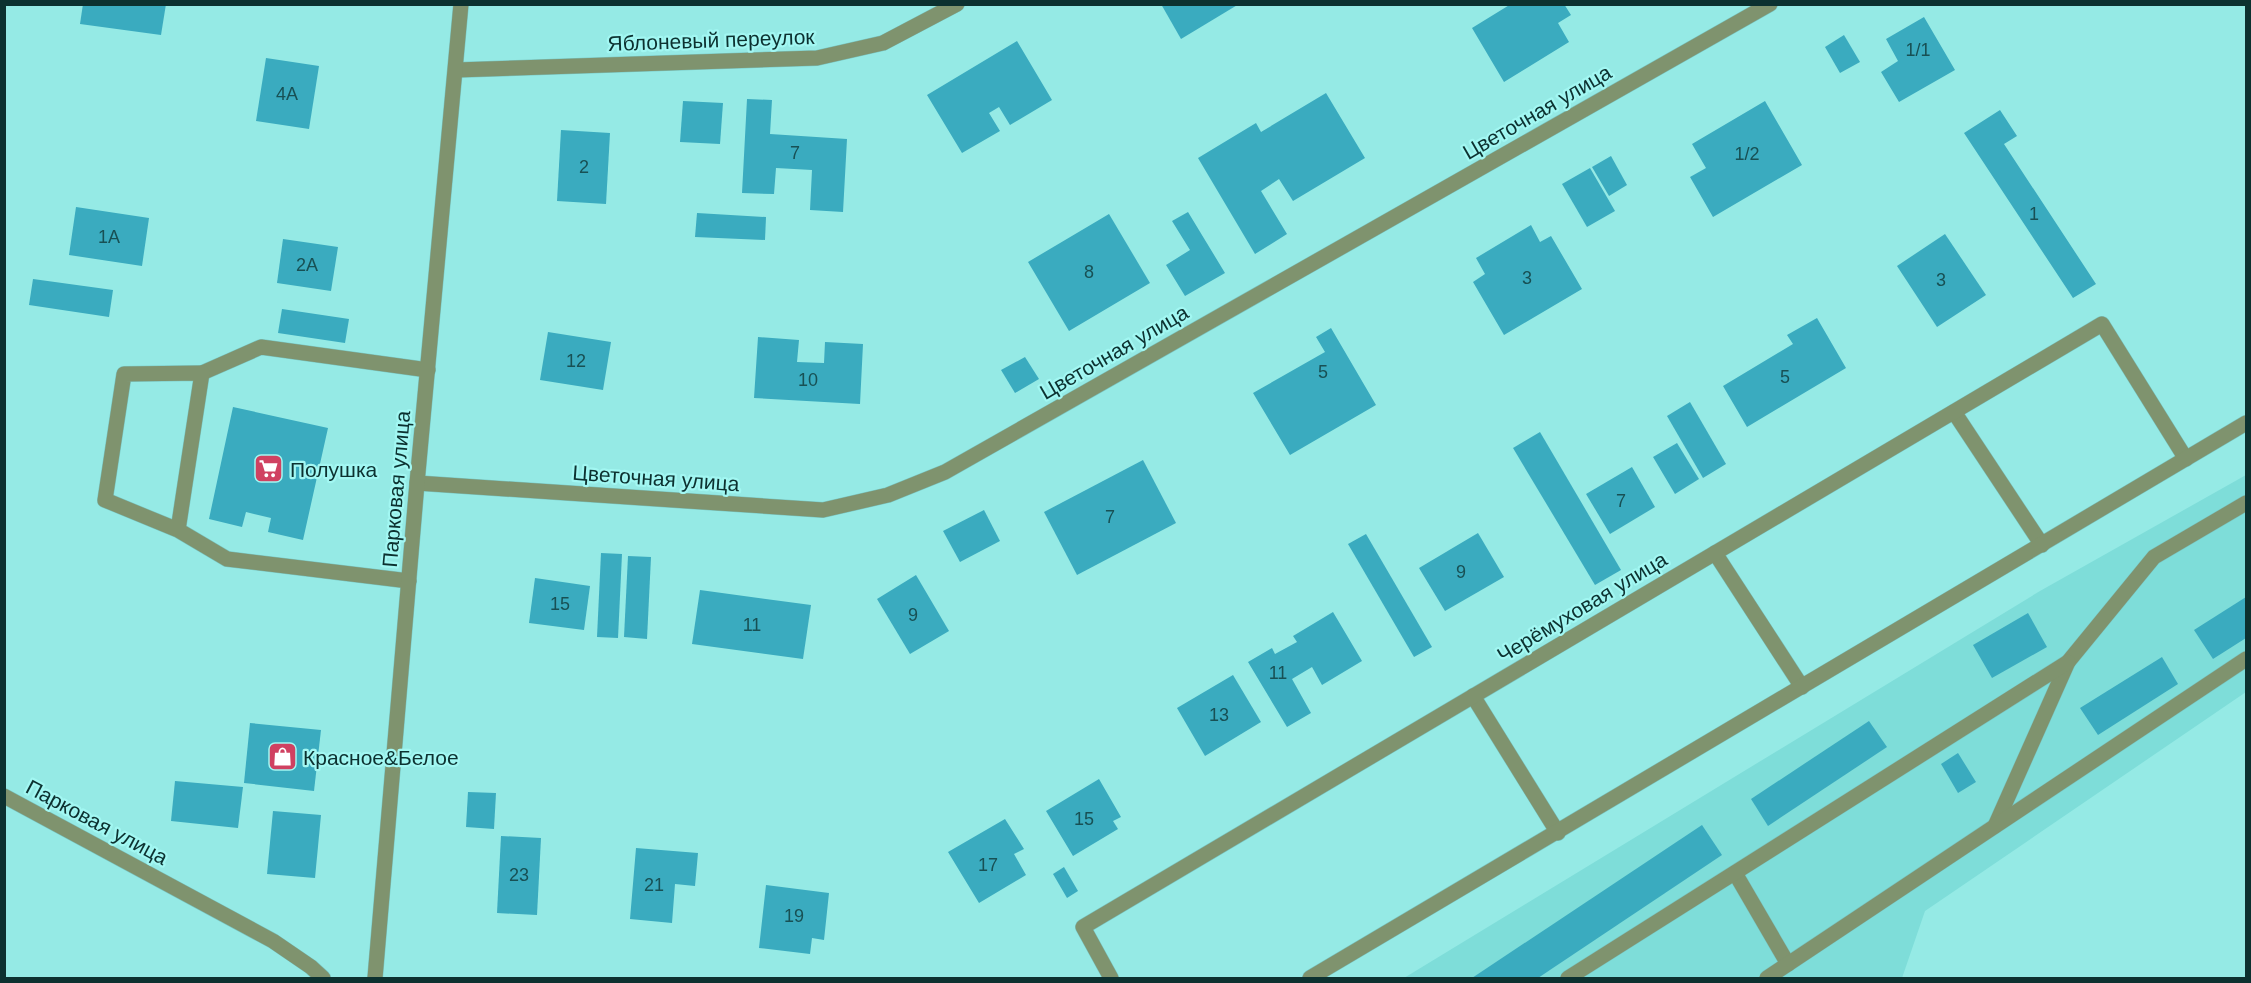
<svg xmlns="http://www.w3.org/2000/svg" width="2251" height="983" viewBox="0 0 2251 983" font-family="Helvetica,sans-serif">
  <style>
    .built { fill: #7eddd9 }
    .building { fill: #3aabbf }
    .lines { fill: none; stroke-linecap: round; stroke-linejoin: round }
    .minor-casing { stroke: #7ac5c1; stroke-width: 16 }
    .minor { stroke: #7f936e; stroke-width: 15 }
    .labels { text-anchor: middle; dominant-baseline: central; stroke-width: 4.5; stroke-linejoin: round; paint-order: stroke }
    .number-label { font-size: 18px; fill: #185054 }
    .street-label { font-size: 21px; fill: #0c3130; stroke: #a2f7f2 }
    .poi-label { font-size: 21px; fill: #0c3130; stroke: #a2f7f2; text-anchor: start }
  </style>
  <rect width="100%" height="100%" fill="#95eae5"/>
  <polygon class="built" points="2246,475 2246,692 1925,911 1902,978 1404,978 2040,591"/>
  <g class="building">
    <polygon points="83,4 166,4 161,35 80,24"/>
    <polygon points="1161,4 1239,4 1181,39"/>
    <polygon points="1511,4 1564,4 1571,15 1558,23 1569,42 1504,82 1472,28"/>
    <polygon points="1924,17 1955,70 1899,102 1881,72 1898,61 1886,39"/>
    <polygon points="1844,35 1860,62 1840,73 1825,47"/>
    <polygon points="1017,41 1052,100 1010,125 999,107 989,113 1000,131 962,153 927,95"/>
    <polygon points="266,58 319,66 309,129 256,121"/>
    <polygon points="1326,93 1365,158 1293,201 1279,179 1261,191 1287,234 1255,254 1198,158 1256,123 1261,132"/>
    <polygon points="747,99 772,100 770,134 847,139 843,212 810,210 812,170 776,168 774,194 742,193"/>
    <polygon points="683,101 723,103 720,144 680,142"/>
    <polygon points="1765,101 1802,165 1713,217 1690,177 1706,168 1692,144"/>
    <polygon points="2000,110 2017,136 2004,144 2096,284 2073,298 1964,133"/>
    <polygon points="561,130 610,133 606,204 557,201"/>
    <polygon points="1611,156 1627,185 1609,196 1592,167"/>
    <polygon points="1590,168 1615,211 1587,227 1562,184"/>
    <polygon points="76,207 149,218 142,266 69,255"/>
    <polygon points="1188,212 1225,273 1185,296 1166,265 1190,250 1172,221"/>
    <polygon points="697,213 766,217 765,240 695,237"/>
    <polygon points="1109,214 1150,283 1069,331 1028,262"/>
    <polygon points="1531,225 1540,242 1551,236 1582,289 1504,335 1473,282 1485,274 1476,258"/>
    <polygon points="1945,234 1986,295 1937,327 1897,266"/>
    <polygon points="283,239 338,247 331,291 277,283"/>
    <polygon points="33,279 113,290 109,317 29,305"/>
    <polygon points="282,309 349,319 345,343 278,333"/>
    <polygon points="1817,318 1846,368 1747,427 1723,386 1793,344 1787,335"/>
    <polygon points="1331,328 1376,405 1290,455 1253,393 1325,352 1316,337"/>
    <polygon points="548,332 611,342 603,390 540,380"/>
    <polygon points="758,337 799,340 797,362 824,363 825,342 863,344 860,404 754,398"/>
    <polygon points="1025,357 1039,379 1015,393 1001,370"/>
    <polygon points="1690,402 1726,464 1703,478 1667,416"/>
    <polygon points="233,407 328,428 303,540 268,532 271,518 246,512 242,527 209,519"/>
    <polygon points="1540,432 1621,570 1595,585 1513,448"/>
    <polygon points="1677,443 1699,479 1675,494 1653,457"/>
    <polygon points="1143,460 1176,523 1077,575 1044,512"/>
    <polygon points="1632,467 1655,507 1610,534 1586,494"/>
    <polygon points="984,510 1000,541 960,562 943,531"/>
    <polygon points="1478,533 1504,577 1445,611 1419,568"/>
    <polygon points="1366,534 1432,647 1414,657 1348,544"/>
    <polygon points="601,553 622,554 618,638 597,637"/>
    <polygon points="628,556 651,557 647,639 624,637"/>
    <polygon points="916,575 949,631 910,654 877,599"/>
    <polygon points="535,578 590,586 584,630 529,623"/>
    <polygon points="700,590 811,605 803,659 692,644"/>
    <polygon points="2246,597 2246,638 2213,659 2194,630"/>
    <polygon points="1333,612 1362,661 1322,685 1312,667 1292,679 1311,713 1287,727 1248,662 1272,648 1275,654 1297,642 1293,636"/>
    <polygon points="2028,613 2047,647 1992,678 1973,645"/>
    <polygon points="2162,657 2178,684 2098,735 2080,708"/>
    <polygon points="1233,675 1261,722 1205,756 1177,708"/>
    <polygon points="1869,721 1887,747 1768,826 1751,799"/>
    <polygon points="250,723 321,730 314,791 244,783"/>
    <polygon points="1958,753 1976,782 1958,793 1941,764"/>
    <polygon points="1099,779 1121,817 1113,821 1118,829 1073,856 1046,811"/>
    <polygon points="175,781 243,787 238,828 171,821"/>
    <polygon points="468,792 496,793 494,829 466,827"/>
    <polygon points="273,811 321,815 315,878 267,874"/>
    <polygon points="1005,819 1024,849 1014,854 1026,875 979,903 948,852"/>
    <polygon points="1702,825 1722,855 1538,978 1472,978"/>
    <polygon points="501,836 541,838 537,915 497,913"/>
    <polygon points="636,848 698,853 695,886 675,884 672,923 630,919"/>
    <polygon points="1064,867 1078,891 1067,898 1053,874"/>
    <polygon points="766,885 829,893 824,940 812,938 810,954 759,948"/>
  </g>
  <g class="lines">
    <defs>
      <g id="minor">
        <polyline points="456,70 817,58 883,43 957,4"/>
        <polyline points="202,373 261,347 428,370"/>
        <polyline points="1954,412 2042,545"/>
        <polyline points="417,483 823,510 888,495 945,472 1770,4"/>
        <polyline points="178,530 202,373 124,374 105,500 178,530 227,559 409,581"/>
        <polyline points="1715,553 1802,687"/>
        <polyline points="1473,696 1558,833"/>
        <polyline points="4,796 273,941 311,967 323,978"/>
        <polyline points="1995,826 2068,662 2154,557 2246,503"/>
        <polyline points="1735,873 1788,964"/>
        <polyline points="375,978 417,483 461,4"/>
        <polyline points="1111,978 1083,927 2102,324 2186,459"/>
        <polyline points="1310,978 2246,423"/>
        <polyline points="1568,978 2068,662"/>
        <polyline points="1767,978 2246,659"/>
      </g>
    </defs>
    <use href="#minor" class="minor-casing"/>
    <use href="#minor" class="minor"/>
  </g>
  <defs>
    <symbol id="supermarket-square" viewBox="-11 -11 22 22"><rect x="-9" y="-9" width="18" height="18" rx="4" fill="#d04161" stroke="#a2f7f2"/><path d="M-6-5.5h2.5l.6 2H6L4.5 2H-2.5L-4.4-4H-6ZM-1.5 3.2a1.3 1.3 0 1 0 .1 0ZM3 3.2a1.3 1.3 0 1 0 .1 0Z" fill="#fff"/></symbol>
    <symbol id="shop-square" viewBox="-11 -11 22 22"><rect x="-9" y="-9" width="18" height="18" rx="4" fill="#d04161" stroke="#a2f7f2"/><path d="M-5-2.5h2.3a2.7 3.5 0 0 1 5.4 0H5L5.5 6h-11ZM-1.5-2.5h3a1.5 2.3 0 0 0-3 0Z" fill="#fff"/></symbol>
  </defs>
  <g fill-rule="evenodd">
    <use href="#supermarket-square" x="252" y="452" width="33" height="33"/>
    <use href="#shop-square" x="266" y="740" width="33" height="33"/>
  </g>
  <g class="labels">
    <g class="number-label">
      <text x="1918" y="50">1/1</text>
      <text x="287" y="94">4А</text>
      <text x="795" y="153">7</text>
      <text x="1747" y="154">1/2</text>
      <text x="584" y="167">2</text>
      <text x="2034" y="214">1</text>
      <text x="109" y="237">1А</text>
      <text x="307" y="265">2А</text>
      <text x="1089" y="272">8</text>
      <text x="1527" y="278">3</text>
      <text x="1941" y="280">3</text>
      <text x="576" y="361">12</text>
      <text x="1323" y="372">5</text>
      <text x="1785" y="377">5</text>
      <text x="808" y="380">10</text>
      <text x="1621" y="501">7</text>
      <text x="1110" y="517">7</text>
      <text x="1461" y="572">9</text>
      <text x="560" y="604">15</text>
      <text x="913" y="615">9</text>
      <text x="752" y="625">11</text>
      <text x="1278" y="673">11</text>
      <text x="1219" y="715">13</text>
      <text x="1084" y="819">15</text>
      <text x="988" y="865">17</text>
      <text x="519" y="875">23</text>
      <text x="654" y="885">21</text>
      <text x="794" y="916">19</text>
    </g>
    <g class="street-label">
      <text transform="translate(711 40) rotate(-2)">Яблоневый переулок</text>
      <text transform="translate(1537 112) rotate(-30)">Цветочная улица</text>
      <text transform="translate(1114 352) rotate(-30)">Цветочная улица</text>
      <text transform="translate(656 478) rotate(4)">Цветочная улица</text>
      <text transform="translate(396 489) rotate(-85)">Парковая улица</text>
      <text transform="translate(1582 607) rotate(-31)">Черёмуховая улица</text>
      <text transform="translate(97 822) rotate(28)">Парковая улица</text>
    </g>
    <g class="poi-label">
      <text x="290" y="469">Полушка</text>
      <text x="303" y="757">Красное&amp;Белое</text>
    </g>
  </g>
  <rect width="2251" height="983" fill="none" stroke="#0c3130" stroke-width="12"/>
</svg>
